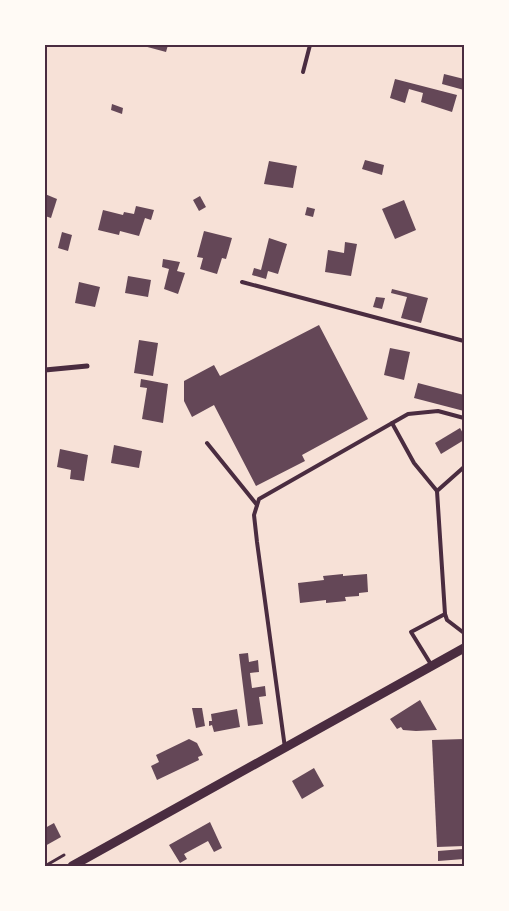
<svg xmlns="http://www.w3.org/2000/svg" width="509" height="911" viewBox="0 0 509 911" font-family="'PT Serif',serif">
  <style>
    .building { fill: #644757 }
    .lines { fill: none; stroke-linecap: round; stroke-linejoin: round }
    .path { stroke: #4a2c40; stroke-width: 3 }
    .service { stroke: #4a2c40; stroke-width: 4 }
    .minor { stroke: #4a2c40; stroke-width: 5 }
    .tertiary { stroke: #4a2c40; stroke-width: 9 }
    .neatline { fill: none; stroke: #4a2c40; stroke-width: 2 }
  </style>
  <rect width="100%" height="100%" fill="#f7e1d7"/>
  <g class="building">
    <polygon points="140,45 168,45 166,52"/>
    <polygon points="444,74 464,79 464,90 442,84"/>
    <polygon points="395,79 457,95 452,112 421,102 423,93 409,89 405,103 390,98"/>
    <polygon points="112,104 123,108 122,114 111,110"/>
    <polygon points="365,160 384,165 382,175 362,169"/>
    <polygon points="269,161 297,166 293,188 264,184"/>
    <polygon points="45,194 57,199 51,218 45,216"/>
    <polygon points="200,196 206,207 199,211 193,200"/>
    <polygon points="404,200 416,230 395,239 382,209"/>
    <polygon points="136,206 154,210 151,220 145,218 139,236 120,231 119,235 98,230 103,210 123,215 124,212 134,214"/>
    <polygon points="307,207 315,209 313,217 305,215"/>
    <polygon points="204,231 232,238 226,259 222,258 217,274 200,269 203,258 197,257"/>
    <polygon points="62,232 72,235 68,251 58,248"/>
    <polygon points="269,238 287,244 278,274 268,271 266,279 252,275 254,268 261,270"/>
    <polygon points="345,242 357,244 351,276 325,272 328,250 344,253"/>
    <polygon points="163,259 180,262 177,271 185,273 178,294 164,289 169,269 162,267"/>
    <polygon points="128,276 151,280 148,297 125,293"/>
    <polygon points="79,282 100,287 95,307 75,303"/>
    <polygon points="392,289 428,298 421,323 401,318 407,297 391,293"/>
    <polygon points="376,297 385,298 382,309 373,307"/>
    <polygon points="319,325 368,419 302,455 305,461 256,486 214,405 192,417 184,401 184,381 214,365 220,376"/>
    <polygon points="139,340 158,343 153,376 134,373"/>
    <polygon points="390,348 410,352 404,380 384,375"/>
    <polygon points="141,379 168,384 163,423 142,419 147,388 140,387"/>
    <polygon points="418,383 464,395 464,411 414,398"/>
    <polygon points="460,428 464,435 464,440 441,454 435,443"/>
    <polygon points="114,445 142,451 139,468 111,463"/>
    <polygon points="60,449 88,455 84,481 70,479 71,470 57,467"/>
    <polygon points="343,574 343,576 367,574 368,592 359,593 359,596 345,597 346,601 326,603 326,600 300,603 298,583 324,580 323,576"/>
    <polygon points="248,653 249,662 258,660 259,672 250,673 252,688 265,686 266,696 259,697 263,724 248,726 239,654"/>
    <polygon points="420,700 437,730 416,731 403,730 401,727 397,729 390,719"/>
    <polygon points="192,708 202,708 205,726 196,728"/>
    <polygon points="237,709 240,727 214,732 212,725 209,726 209,721 212,721 211,714"/>
    <polygon points="189,739 197,743 203,755 198,757 199,760 157,780 151,766 159,762 156,755"/>
    <polygon points="464,739 464,846 437,847 432,740"/>
    <polygon points="314,768 324,786 302,799 292,781"/>
    <polygon points="210,822 222,848 214,852 208,841 184,854 187,859 180,863 169,845"/>
    <polygon points="54,823 61,837 45,846 45,828"/>
    <polygon points="463,849 464,859 438,861 438,851"/>
  </g>
  <g class="lines">
    <polyline class="path" points="45,866 64,855"/>
    <g class="service">
      <polyline points="303,72 310,45"/>
      <polyline points="242,282 464,341"/>
      <polyline points="392,423 414,463 437,491"/>
      <polyline points="207,443 257,505"/>
      <polyline points="464,467 437,491 445,614 447,620 464,633"/>
      <polyline points="432,666 411,632 445,614"/>
      <polyline points="285,748 257,542 254,515 259,499 408,414 438,411 464,418"/>
    </g>
    <polyline class="minor" points="45,370 87,366"/>
    <polyline class="tertiary" points="72,866 464,648"/>
  </g>
  <rect width="509" height="911" fill="none" stroke="#fffaf5" stroke-width="92"/>
  <rect x="46" y="46" width="417" height="819" class="neatline"/>
</svg>
